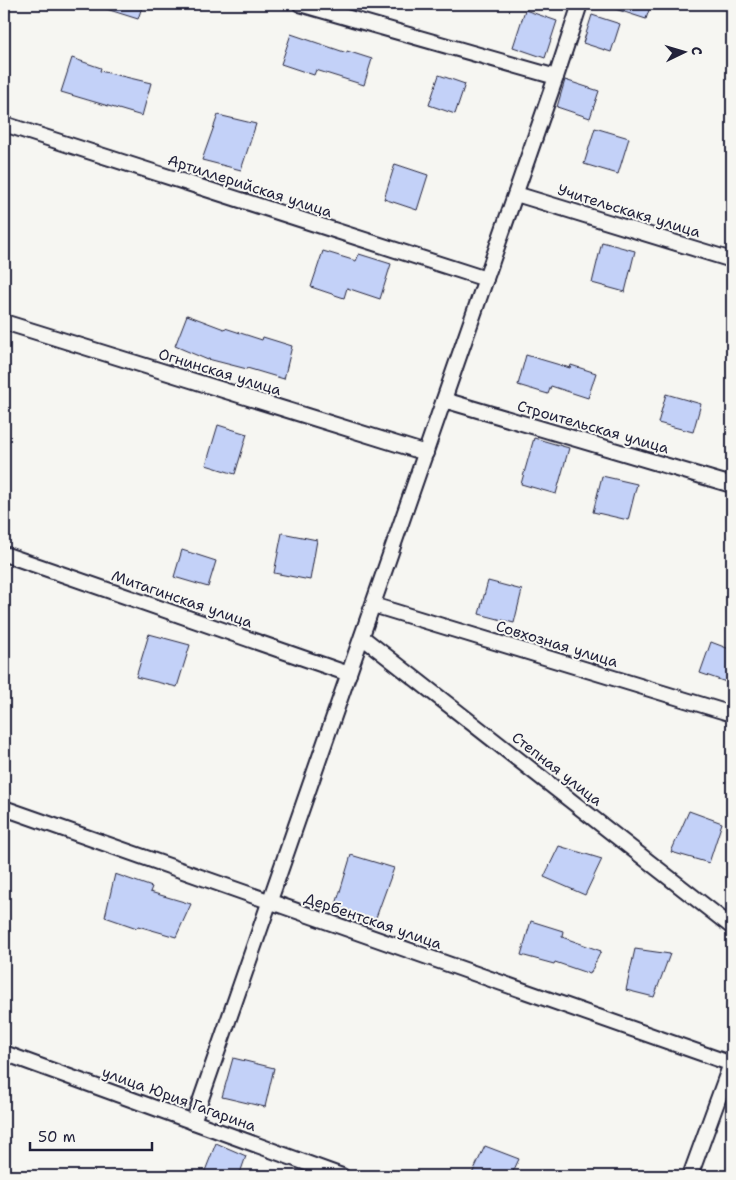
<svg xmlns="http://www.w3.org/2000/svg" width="736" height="1180" viewBox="0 0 736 1180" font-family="'Shantell Sans',sans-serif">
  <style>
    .building { fill: #c3d1f8; stroke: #22223b }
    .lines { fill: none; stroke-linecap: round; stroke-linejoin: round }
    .street-casing { stroke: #22223b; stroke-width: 18 }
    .street { stroke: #f6f6f2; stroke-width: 14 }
    .labels { text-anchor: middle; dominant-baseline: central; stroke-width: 4; stroke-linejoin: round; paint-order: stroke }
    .street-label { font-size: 15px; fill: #22223b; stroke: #f6f6f2 }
  </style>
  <rect width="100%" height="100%" fill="#f6f6f2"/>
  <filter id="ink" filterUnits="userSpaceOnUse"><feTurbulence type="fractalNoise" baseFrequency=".02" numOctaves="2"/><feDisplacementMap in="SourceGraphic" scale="10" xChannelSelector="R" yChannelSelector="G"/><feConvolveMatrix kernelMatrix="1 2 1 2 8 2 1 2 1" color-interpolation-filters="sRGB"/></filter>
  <g filter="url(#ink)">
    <g class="building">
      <polygon points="101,4 143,4 138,19 100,7"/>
      <polygon points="607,4 651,4 646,19 606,6"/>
      <polygon points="525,10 557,21 545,58 513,47"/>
      <polygon points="592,15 620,24 611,52 583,43"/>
      <polygon points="291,34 347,53 347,51 372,59 364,85 316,70 314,75 281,64"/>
      <polygon points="72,58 101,68 100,71 151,83 142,116 61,92"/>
      <polygon points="439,75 465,84 455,114 429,105"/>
      <polygon points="565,80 599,91 590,118 557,107"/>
      <polygon points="218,115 256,124 241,170 202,160"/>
      <polygon points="595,128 629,138 618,174 584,164"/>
      <polygon points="395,164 428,175 417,210 384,199"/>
      <polygon points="602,242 635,251 625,292 592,283"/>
      <polygon points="323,251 356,261 359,254 391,264 380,299 347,288 344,298 311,287"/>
      <polygon points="187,315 224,329 225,328 262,340 263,337 292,346 284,379 247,368 247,369 208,359 208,360 175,346"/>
      <polygon points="526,355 570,368 571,365 596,373 588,398 551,386 548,394 518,385"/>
      <polygon points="666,394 701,404 693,432 658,423"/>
      <polygon points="218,425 247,434 235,474 206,465"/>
      <polygon points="534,438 569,448 556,494 521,484"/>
      <polygon points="602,476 637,484 628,520 593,512"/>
      <polygon points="282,533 317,540 310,580 274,573"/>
      <polygon points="182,550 216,561 208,587 174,577"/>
      <polygon points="488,581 522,590 514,623 479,614"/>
      <polygon points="149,634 190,645 177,687 136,677"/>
      <polygon points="711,642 732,650 732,684 700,673"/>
      <polygon points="689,811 722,823 709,863 671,852"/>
      <polygon points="559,846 602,859 585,895 544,877"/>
      <polygon points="351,855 394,868 374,923 335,908"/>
      <polygon points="115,874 152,887 150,892 191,904 176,937 138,926 137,928 105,917"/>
      <polygon points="531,921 563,931 562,937 601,951 590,974 555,962 554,964 521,955"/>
      <polygon points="635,949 670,954 654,997 626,990"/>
      <polygon points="233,1058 274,1068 265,1107 222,1097"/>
      <polygon points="216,1143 246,1156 239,1176 203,1176"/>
      <polygon points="485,1146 519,1159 511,1176 471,1176"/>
    </g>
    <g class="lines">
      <defs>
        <g id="street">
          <polyline points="300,4 556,77"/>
          <polyline points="4,124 486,279"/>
          <polyline points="516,194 732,260"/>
          <polyline points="4,322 426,453"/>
          <polyline points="444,400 732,485"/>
          <polyline points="4,554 349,674"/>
          <polyline points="373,605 732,714"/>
          <polyline points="362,637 732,927"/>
          <polyline points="4,808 732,1064"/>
          <polyline points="4,1053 342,1176"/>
          <polyline points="193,1122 556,77 580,4"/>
          <polyline points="690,1176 732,1061"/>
        </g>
      </defs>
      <use href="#street" class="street-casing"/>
      <use href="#street" class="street"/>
    </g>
  </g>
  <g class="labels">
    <g class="street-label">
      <text transform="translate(250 186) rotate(18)">Артиллерийская улица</text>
      <text transform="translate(629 211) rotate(17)">Учительскакя улица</text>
      <text transform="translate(220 372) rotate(17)">Огнинская улица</text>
      <text transform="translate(593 427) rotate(16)">Строительская улица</text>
      <text transform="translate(182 599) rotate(19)">Митагинская улица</text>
      <text transform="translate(557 644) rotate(17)">Совхозная улица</text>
      <text transform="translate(557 769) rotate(38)">Степная улица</text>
      <text transform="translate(373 921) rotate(19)">Дербентская улица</text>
      <text transform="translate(179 1099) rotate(20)">улица Юрия Гагарина</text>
    </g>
  </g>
  <rect width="736" height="1180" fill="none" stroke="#f6f6f2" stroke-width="20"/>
  <rect x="10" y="10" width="716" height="1160" fill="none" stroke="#22223b" stroke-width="2" filter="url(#ink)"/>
  <g transform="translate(684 52) rotate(85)" stroke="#f6f6f2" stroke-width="4" paint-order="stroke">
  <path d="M0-4L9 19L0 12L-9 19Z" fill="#22223b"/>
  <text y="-8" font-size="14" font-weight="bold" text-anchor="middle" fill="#22223b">С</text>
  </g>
  <path d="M30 1142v8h122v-8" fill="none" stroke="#22223b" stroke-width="2.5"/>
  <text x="38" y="1142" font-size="15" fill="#22223b" stroke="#f6f6f2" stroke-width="4" paint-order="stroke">50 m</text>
</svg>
